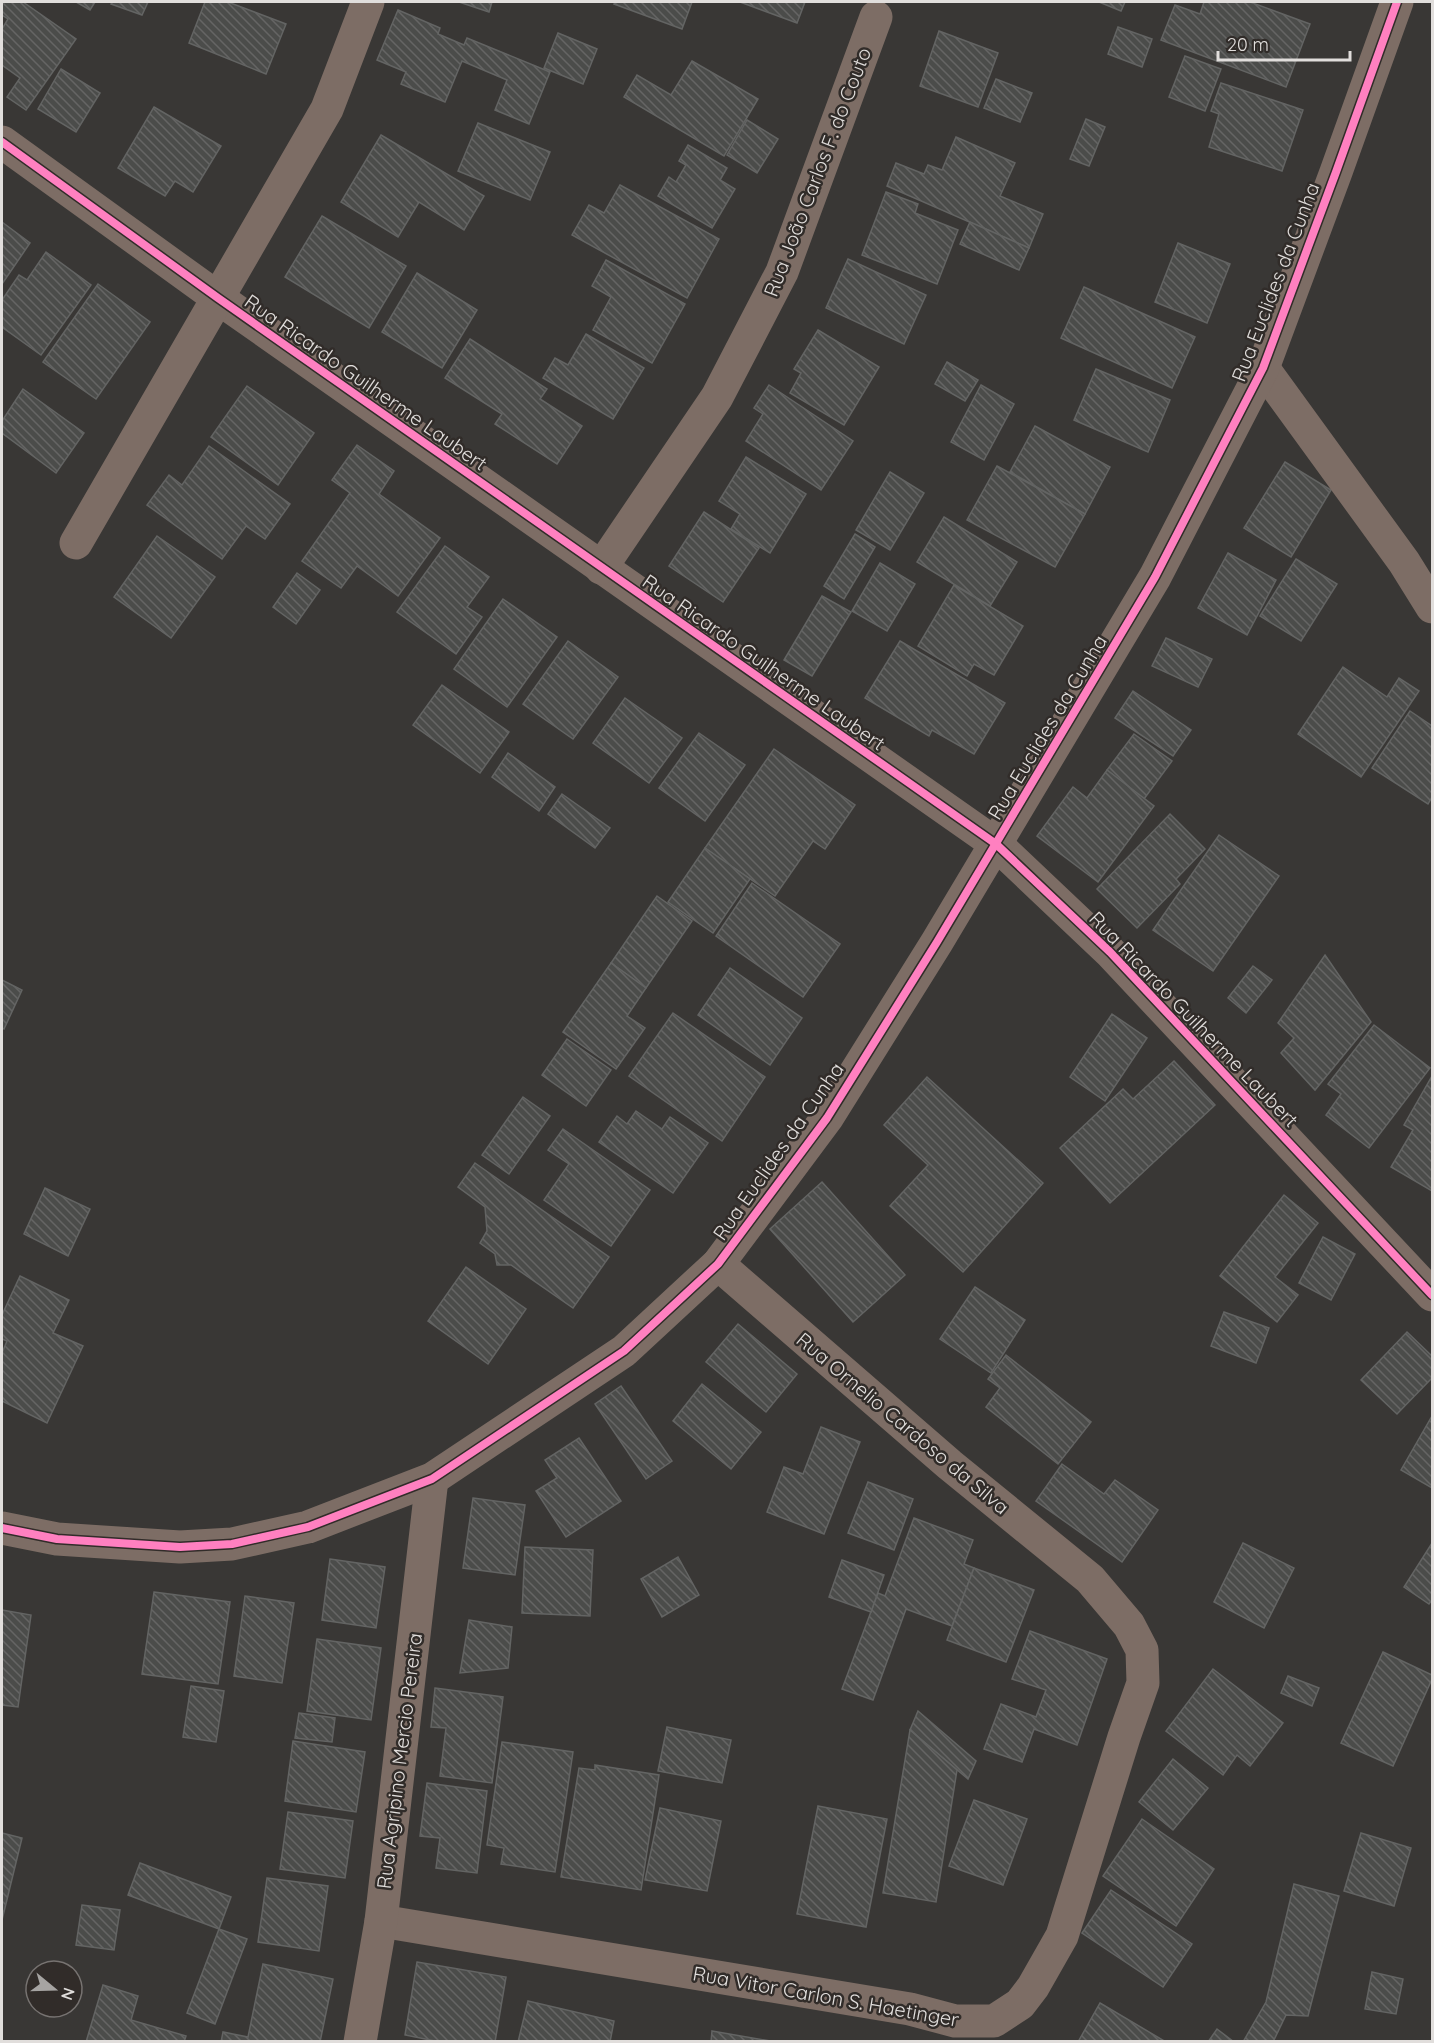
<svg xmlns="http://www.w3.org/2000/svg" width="1434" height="2043" viewBox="0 0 1434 2043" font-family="Quicksand,sans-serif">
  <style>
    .building { fill: url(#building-back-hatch); stroke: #636463; stroke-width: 1.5 }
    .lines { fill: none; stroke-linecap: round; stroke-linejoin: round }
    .minor { stroke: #7d6d65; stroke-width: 33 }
    .cycleway-casing { stroke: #312c29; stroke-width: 11 }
    .cycleway { stroke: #ff80c0; stroke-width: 8 }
    .labels { text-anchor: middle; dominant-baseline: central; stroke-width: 5; stroke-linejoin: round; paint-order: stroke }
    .street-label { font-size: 20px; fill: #e1dedc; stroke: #312c29 }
  </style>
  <defs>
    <pattern id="building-back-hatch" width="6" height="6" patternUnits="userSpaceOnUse" patternTransform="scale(1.5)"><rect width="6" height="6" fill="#4b4c4a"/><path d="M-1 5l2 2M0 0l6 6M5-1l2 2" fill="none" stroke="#656564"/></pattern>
  </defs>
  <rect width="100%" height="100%" fill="#393735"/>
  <g class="building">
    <polygon points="2,2 23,2 76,39 26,110 7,97 20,78 2,65 2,29 8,19 2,15"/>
    <polygon points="76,2 95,2 90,10"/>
    <polygon points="112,2 148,2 142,15 111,4"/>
    <polygon points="205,2 228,2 286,24 266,74 189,43"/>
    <polygon points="459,2 492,2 489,12"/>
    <polygon points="615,2 692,2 682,29 614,4"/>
    <polygon points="740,2 805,2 797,23"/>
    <polygon points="1099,2 1125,2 1121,11"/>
    <polygon points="1204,2 1250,2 1310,24 1286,87 1161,40 1175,5 1200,14"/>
    <polygon points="398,10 440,28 438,34 464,45 467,38 550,72 529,124 495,110 507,80 462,61 445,102 401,84 406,72 377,60"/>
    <polygon points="1118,27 1152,39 1142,67 1108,54"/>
    <polygon points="939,31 998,53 978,107 920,86"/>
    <polygon points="558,33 597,49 583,84 544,68"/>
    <polygon points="1185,56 1221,69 1205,111 1169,97"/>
    <polygon points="692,61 758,99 724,156 624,97 637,75 671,95"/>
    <polygon points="61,69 100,93 76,132 38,109"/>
    <polygon points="996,79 1032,93 1020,122 984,108"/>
    <polygon points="1221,83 1303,110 1282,171 1209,147 1219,114 1211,111"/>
    <polygon points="154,107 221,146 193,192 175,181 165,196 118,168"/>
    <polygon points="1086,119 1105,127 1089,166 1070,159"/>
    <polygon points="747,120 778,139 757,173 727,155"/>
    <polygon points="478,123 550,152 530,200 458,171"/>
    <polygon points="381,135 484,196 464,230 419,202 398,237 341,202"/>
    <polygon points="956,137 1015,163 1000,196 1043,214 1029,248 887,186 896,163 924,174 928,165 942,170"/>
    <polygon points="688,145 727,168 720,180 735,189 712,228 658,196 669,177 676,182 686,165 679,161"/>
    <polygon points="620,185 719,239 687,298 572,235 589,205 604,213"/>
    <polygon points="886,192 918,204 915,213 958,230 937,284 862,255"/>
    <polygon points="322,216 406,266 369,328 285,277"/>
    <polygon points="2,222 30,243 2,284"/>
    <polygon points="970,222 1029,248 1019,270 960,244"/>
    <polygon points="1178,243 1230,264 1207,323 1155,302"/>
    <polygon points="46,252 91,285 41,355 2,327 2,300 19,275 27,280"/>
    <polygon points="848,259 926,295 904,344 826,308"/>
    <polygon points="606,260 685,304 652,363 593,330 611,297 592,286"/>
    <polygon points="417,273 477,310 442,368 382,332"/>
    <polygon points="98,284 150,322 96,399 43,362"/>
    <polygon points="1084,287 1195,337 1172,388 1061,338"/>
    <polygon points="818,330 879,367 844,425 790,393 801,373 794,369"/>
    <polygon points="586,334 644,368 613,419 543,378 555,358 568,365"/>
    <polygon points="470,339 547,389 540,399 582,426 557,464 495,424 502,414 445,378"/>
    <polygon points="947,362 978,380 965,401 935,384"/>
    <polygon points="1096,369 1170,400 1148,452 1074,420"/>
    <polygon points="769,385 853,441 821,490 746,441 763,414 754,408"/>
    <polygon points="981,385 1014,404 984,460 951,442"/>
    <polygon points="247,386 314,433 278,485 211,437"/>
    <polygon points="23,389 84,433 56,473 2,433 2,421"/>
    <polygon points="1035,426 1110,467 1085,514 1010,472"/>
    <polygon points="357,445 394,471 379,494 440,538 398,596 357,566 341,588 302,561 350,493 332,480"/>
    <polygon points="209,446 290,504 265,539 246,526 222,559 147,505 169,475 182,485"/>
    <polygon points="746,457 806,494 770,553 731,529 740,514 719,501"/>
    <polygon points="1285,462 1331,490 1291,557 1244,528"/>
    <polygon points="997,466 1085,514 1055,567 967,520"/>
    <polygon points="890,472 924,493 890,550 856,530"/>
    <polygon points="704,512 759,548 723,602 669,566"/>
    <polygon points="944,517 1017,562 990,606 917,562"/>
    <polygon points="855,534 875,547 844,599 824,586"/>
    <polygon points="157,536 215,577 171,638 114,597"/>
    <polygon points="445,546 489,577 467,607 482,617 456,654 397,612"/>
    <polygon points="1228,553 1276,580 1247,635 1198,608"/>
    <polygon points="1296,559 1337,584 1301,641 1260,616"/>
    <polygon points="880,563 915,584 887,631 852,611"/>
    <polygon points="297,573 320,590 296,624 273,607"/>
    <polygon points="954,585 1023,626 994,675 974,664 967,676 918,646"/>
    <polygon points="822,596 851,612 812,676 784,660"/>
    <polygon points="503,599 557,637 507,707 454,669"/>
    <polygon points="1166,638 1212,659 1198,687 1152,666"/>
    <polygon points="568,641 618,677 573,739 523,704"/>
    <polygon points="900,641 1005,703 974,754 932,730 929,736 865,698"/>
    <polygon points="1343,667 1387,697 1399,678 1419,691 1361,777 1298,734"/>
    <polygon points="442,685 509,732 480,773 413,725"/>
    <polygon points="1133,691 1191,730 1173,756 1115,718"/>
    <polygon points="625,698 682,738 649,783 593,743"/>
    <polygon points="1410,711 1432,726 1432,797 1428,804 1372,768"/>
    <polygon points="699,733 745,765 705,821 659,788"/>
    <polygon points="1134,734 1172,761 1144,799 1107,770"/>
    <polygon points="774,749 855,805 825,849 813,841 775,896 705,848"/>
    <polygon points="508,753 555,787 539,811 492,777"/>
    <polygon points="1107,770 1154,806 1098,882 1037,836 1073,787 1087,798"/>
    <polygon points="562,794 610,828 595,848 548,814"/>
    <polygon points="1170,814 1205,849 1176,879 1180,884 1137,928 1097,889"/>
    <polygon points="1219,835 1279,876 1213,971 1153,930"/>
    <polygon points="705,848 750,879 713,933 668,902"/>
    <polygon points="752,883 840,944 803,997 716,936"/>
    <polygon points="657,896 692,921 646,988 611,963"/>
    <polygon points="1325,955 1371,1022 1315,1090 1281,1053 1294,1038 1278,1023"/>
    <polygon points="611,963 646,988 627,1016 645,1028 616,1069 563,1032"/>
    <polygon points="1253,966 1272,980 1246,1013 1228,998"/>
    <polygon points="730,968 802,1018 770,1065 698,1015"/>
    <polygon points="2,980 22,990 4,1029 2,1028"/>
    <polygon points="673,1013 765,1077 722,1141 629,1076"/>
    <polygon points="1112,1014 1147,1038 1105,1101 1070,1077"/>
    <polygon points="1374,1025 1430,1068 1369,1148 1326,1115 1341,1094 1328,1084"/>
    <polygon points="567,1039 611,1070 586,1106 542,1075"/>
    <polygon points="1174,1061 1215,1105 1110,1203 1060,1148 1123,1089 1133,1099"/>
    <polygon points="1432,1076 1432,1191 1391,1167 1413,1130 1404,1125"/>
    <polygon points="927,1077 1043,1183 963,1272 890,1206 928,1165 884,1125"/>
    <polygon points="523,1097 550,1116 509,1174 482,1155"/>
    <polygon points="636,1111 662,1129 670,1117 708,1143 673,1193 599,1142 617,1116 627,1124"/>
    <polygon points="563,1129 650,1190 611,1246 544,1200 569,1164 548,1150"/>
    <polygon points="475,1163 609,1257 573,1308 511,1265 497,1265 495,1254 480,1243 487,1231 485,1207 458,1187"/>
    <polygon points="822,1182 905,1275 853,1322 770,1229"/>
    <polygon points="45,1188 90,1209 68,1256 24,1234"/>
    <polygon points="1284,1195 1318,1223 1275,1277 1298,1295 1277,1322 1220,1276"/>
    <polygon points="1323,1237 1355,1254 1331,1300 1299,1283"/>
    <polygon points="466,1267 526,1309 488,1364 428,1321"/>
    <polygon points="20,1276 69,1300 53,1333 83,1346 47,1423 2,1401 2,1353 7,1341 2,1339 2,1315"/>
    <polygon points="975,1287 1025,1320 991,1373 940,1339"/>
    <polygon points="1224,1312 1269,1328 1256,1363 1211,1346"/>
    <polygon points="738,1324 797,1374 766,1412 706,1362"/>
    <polygon points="1407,1332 1432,1356 1432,1378 1397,1414 1361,1380"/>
    <polygon points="1006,1355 1091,1422 1058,1464 986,1407 1000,1388 988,1379"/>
    <polygon points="702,1384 761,1432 731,1469 673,1421"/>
    <polygon points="621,1386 672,1461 646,1479 595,1404"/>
    <polygon points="1432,1416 1432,1488 1401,1470"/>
    <polygon points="821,1427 860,1442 824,1534 767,1512 784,1467 803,1474"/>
    <polygon points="579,1438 621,1501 566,1537 536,1491 557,1478 545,1460"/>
    <polygon points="1062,1464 1104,1494 1115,1480 1158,1510 1122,1562 1036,1501"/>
    <polygon points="868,1482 913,1499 894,1550 848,1533"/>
    <polygon points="473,1498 525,1505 515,1575 463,1568"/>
    <polygon points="914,1518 973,1540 964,1564 974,1568 952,1626 906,1609 873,1700 842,1689 878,1593 885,1596"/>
    <polygon points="1243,1543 1294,1568 1264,1628 1214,1602"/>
    <polygon points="1432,1543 1432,1600 1429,1604 1404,1587"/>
    <polygon points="525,1547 593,1550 590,1616 522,1613"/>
    <polygon points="678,1557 699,1595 662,1617 641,1579"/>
    <polygon points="330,1559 385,1567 376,1628 322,1620"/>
    <polygon points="842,1560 884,1575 871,1612 829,1597"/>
    <polygon points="974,1568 1034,1590 1006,1662 947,1640"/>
    <polygon points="154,1592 230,1602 218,1684 142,1674"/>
    <polygon points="245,1596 294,1603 282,1683 234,1676"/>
    <polygon points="2,1610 31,1615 18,1707 2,1705"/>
    <polygon points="469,1620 512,1627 508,1668 460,1673"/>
    <polygon points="1030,1631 1107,1659 1077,1745 1034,1729 1022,1762 984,1749 1001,1704 1036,1717 1046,1690 1012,1679"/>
    <polygon points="317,1639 381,1648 371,1720 307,1711"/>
    <polygon points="1383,1652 1432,1675 1432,1679 1393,1766 1341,1743"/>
    <polygon points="1213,1669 1283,1723 1250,1766 1237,1755 1223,1775 1166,1731"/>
    <polygon points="1288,1676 1319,1688 1312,1706 1281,1693"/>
    <polygon points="191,1686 224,1691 216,1742 183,1737"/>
    <polygon points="435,1688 503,1697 492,1783 440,1776 446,1728 431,1727"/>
    <polygon points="918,1711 976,1761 968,1779 910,1730"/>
    <polygon points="299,1713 335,1718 332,1742 295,1738"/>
    <polygon points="667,1727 731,1740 722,1783 658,1771"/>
    <polygon points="910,1730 957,1770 936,1902 883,1893"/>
    <polygon points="293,1741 365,1752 356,1812 285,1801"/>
    <polygon points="502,1742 573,1752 555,1872 501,1864 504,1848 487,1845"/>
    <polygon points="1173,1759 1208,1788 1173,1830 1139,1802"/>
    <polygon points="595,1765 659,1775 641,1890 561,1877 579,1768 595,1770"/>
    <polygon points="427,1783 487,1791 477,1873 436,1868 440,1838 420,1836"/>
    <polygon points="974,1800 1027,1819 1003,1885 949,1866"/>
    <polygon points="818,1806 887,1819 866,1927 797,1914"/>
    <polygon points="660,1808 721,1821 707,1891 645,1880"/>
    <polygon points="288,1812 353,1821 345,1878 280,1869"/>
    <polygon points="1142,1819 1214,1869 1176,1926 1103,1876"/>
    <polygon points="2,1833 22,1838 2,1920"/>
    <polygon points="1361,1833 1411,1848 1394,1906 1344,1891"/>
    <polygon points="140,1863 231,1897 219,1929 128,1895"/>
    <polygon points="267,1878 328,1886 319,1951 258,1942"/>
    <polygon points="1294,1884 1339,1896 1308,2016 1286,2015 1273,2042 1243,2042 1266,2002"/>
    <polygon points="1111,1890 1192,1944 1163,1987 1082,1933"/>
    <polygon points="82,1905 120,1910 114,1950 76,1945"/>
    <polygon points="219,1929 247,1939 215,2024 187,2013"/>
    <polygon points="417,1962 506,1977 495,2042 440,2042 405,2035"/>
    <polygon points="263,1964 333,1979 320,2042 221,2042 223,2032 248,2037"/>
    <polygon points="1372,1972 1403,1979 1396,2014 1365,2009"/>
    <polygon points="103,1985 138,1996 131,2020 186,2036 184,2042 86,2042"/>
    <polygon points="528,2001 614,2021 610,2042 518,2042"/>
    <polygon points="1100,2003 1166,2042 1078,2042"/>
    <polygon points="1217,2029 1234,2042 1208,2042"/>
    <polygon points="712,2031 776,2042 711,2042"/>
  </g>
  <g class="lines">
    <g class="minor">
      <polyline points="2,142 218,298 996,844 1110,952 1432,1295"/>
      <polyline points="1263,368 1404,562 1432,607"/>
      <polyline points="76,543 327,109 368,2"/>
      <polyline points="601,568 717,397 782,272 876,17"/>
      <polyline points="2,1528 57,1539 180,1547 232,1544 308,1527 432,1479 624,1351 718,1264 827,1118 937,942 1155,577 1263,368 1336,172 1397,2"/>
      <polyline points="381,1921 910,2009 955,2021 994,2021 1020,2004 1033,1987 1062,1936 1124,1737 1143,1683 1142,1650 1129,1625 1090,1579 950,1465 718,1264"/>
      <polyline points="360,2042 381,1921 432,1479"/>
    </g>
    <defs>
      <g id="cycleway">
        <polyline points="2,142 218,298 996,844 1110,952 1432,1295"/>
        <polyline points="2,1528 57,1539 180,1547 232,1544 308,1527 432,1479 624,1351 718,1264 827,1118 937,942 1155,577 1263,368 1336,172 1397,2"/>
      </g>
    </defs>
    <use href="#cycleway" class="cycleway-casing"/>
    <use href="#cycleway" class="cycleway"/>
  </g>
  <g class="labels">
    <g class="street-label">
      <text transform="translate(817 172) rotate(-69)">Rua João Carlos F. do Couto</text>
      <text transform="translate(1275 282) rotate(-69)">Rua Euclides da Cunha</text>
      <text transform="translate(366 382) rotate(35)">Rua Ricardo Guilherme Laubert</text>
      <text transform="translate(764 662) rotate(35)">Rua Ricardo Guilherme Laubert</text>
      <text transform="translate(1047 727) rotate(-59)">Rua Euclides da Cunha</text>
      <text transform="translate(1194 1019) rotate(46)">Rua Ricardo Guilherme Laubert</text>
      <text transform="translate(778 1151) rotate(-55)">Rua Euclides da Cunha</text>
      <text transform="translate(903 1423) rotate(40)">Rua Ornelio Cardoso da Silva</text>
      <text transform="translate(399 1761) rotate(-83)">Rua Agripino Mercio Pereira</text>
      <text transform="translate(826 1996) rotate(10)">Rua Vitor Carlon S. Haetinger</text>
    </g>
  </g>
  <rect width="1434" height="2043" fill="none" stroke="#e1dedc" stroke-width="6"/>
  <g transform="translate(54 1989) rotate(109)"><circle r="28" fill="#312c29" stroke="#777371" stroke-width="1.5"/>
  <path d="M0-4.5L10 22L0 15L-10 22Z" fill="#a6a4a2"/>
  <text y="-9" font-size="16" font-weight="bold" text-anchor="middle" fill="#e1dedc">N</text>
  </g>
  <path d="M1218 51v9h132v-9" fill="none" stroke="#e1dedc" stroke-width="3"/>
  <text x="1227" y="51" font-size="18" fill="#e1dedc" stroke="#312c29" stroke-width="4.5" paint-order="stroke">20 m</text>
</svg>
